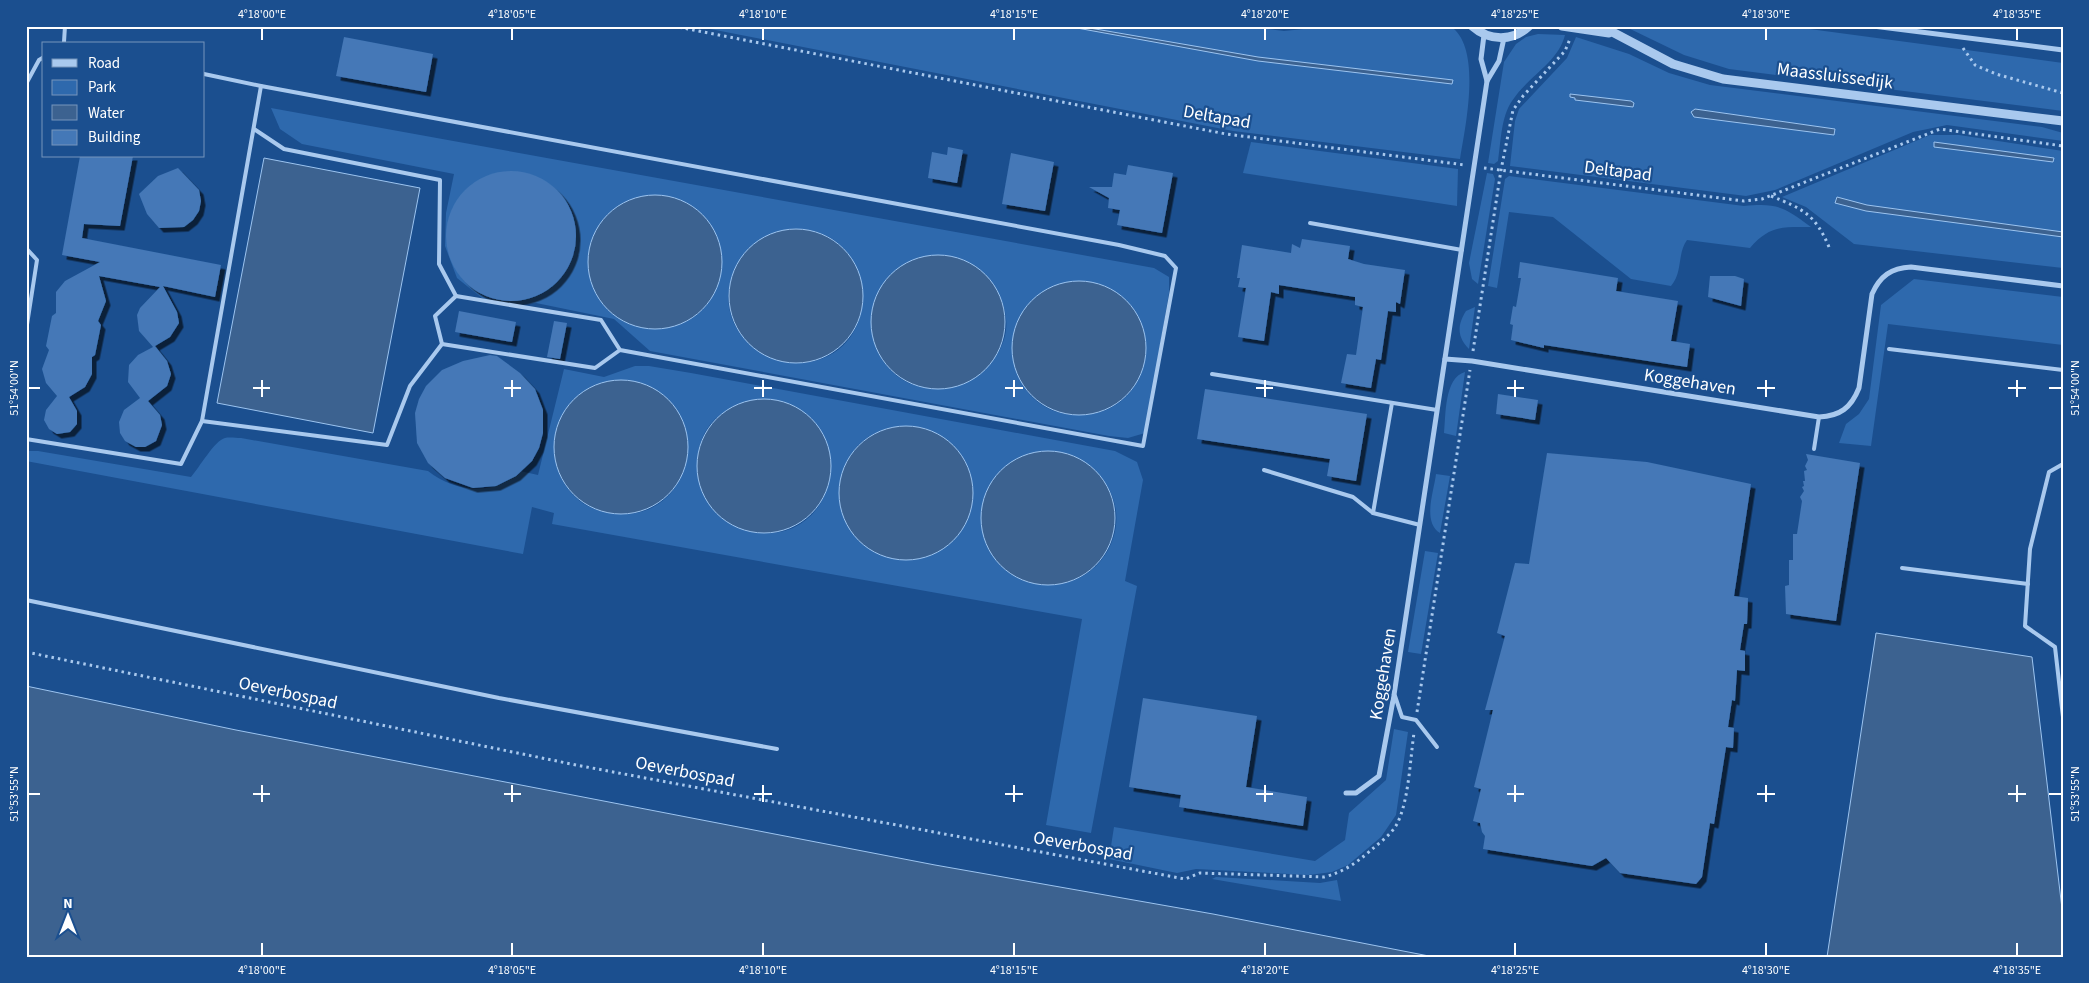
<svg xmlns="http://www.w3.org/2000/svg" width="2089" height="983" viewBox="0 0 2089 983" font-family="'Source Sans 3',sans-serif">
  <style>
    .green { fill: #2e69ad; fill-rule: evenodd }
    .water { fill: #3c6290; stroke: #9cc4f0 }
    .building { fill: #4478b7; filter: url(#shadow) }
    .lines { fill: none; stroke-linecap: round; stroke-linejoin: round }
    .path { stroke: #a9c9ee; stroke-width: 3; stroke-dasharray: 2.5 4; stroke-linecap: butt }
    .service { stroke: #a9c9ee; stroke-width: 4 }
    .minor { stroke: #a9c9ee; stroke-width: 5 }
    .tertiary { stroke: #a9c9ee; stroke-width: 9 }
    .ticks { fill: none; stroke: #fff; stroke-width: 2 }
    .labels { text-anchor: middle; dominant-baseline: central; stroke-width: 4.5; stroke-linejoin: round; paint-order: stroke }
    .street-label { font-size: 18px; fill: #fff; stroke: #1b4f8f }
    .neatline { fill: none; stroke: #fff; stroke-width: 2 }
    .ticks-label { font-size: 12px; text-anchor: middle; fill: #fff }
  </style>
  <defs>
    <filter id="shadow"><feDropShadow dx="4.5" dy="4.5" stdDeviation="0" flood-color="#0009"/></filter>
  </defs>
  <rect width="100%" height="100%" fill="#1b4f8f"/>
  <g class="green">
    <path d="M695,26H1242L1284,31L1333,26H1450C1483,47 1465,127 1460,159L1233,131Z"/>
    <polygon points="1624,26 1787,26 2063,63 2063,111 1729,69 1684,55"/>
    <path d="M1538,34L1565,35C1558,63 1527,77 1512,101C1501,117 1501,141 1498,161L1494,164L1488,163L1504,62L1516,44L1526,37Z"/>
    <polygon points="1576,37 1629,54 1669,73 1710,85 2042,127 2063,133 2063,141 1947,125 1913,132 1775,190 1746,196 1510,166 1515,121 1519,109 1567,58"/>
    <path d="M271,108L1154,268L1169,277V293L1145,433L1128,438L1109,436L650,351L614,319L536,303L507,306L482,298L457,278L445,246L446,213L454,174L302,144L280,129ZM650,196C736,191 747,319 663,328C576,337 559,207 650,196ZM789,229C880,223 889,357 801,363C791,364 782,360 772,356C704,331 720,242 789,229ZM931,256C984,254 1028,312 995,357C982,375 967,385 945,388C861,398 841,273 931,256ZM1081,281C1171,293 1162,413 1081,415C993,417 989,286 1081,281Z"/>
    <polygon points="1930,135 1959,135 2063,151 2063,268 1854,244 1806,207 1782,197"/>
    <polygon points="1251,142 1458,169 1457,206 1243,173"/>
    <polygon points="1487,173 1493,174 1495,179 1478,284 1472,279 1469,263"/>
    <path d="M1509,176L1744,206C1778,203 1784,207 1811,227C1783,227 1770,225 1750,248L1687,240C1677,254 1683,272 1671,286L1631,279L1553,217L1509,212L1497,288L1488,286L1505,179Z"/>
    <polygon points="1914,279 2063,297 2063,345 1888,324 1871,446 1839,443 1846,424 1859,414 1869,399 1881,305"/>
    <path d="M1475,307L1469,349C1457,337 1457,325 1466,311Z"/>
    <path d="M635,366H649L691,373L1115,451L1137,462L1143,480L1125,581L1137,586L1091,833L1046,825L1082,619L552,524L554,513L532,507L523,554L26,461L28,451H38L191,477C199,468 215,440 225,438C229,437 236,438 241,438L428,471C455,492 493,497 520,471L538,475L564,369L604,377ZM625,380C713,392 703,519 618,514C531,509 535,380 625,380ZM781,401C863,431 835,547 752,532C737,529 722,521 713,509C691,481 691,431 725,412C737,405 767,404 781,401ZM909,426C963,433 995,490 954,534C950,539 945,546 939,551C929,558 914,560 902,559C848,555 820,492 855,449C868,433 888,426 909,426ZM1041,451C1097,450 1137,505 1105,555C1094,572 1076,582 1058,584C969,594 952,468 1041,451Z"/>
    <path d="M1465,372L1456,436L1444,433C1446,415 1444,378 1465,372Z"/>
    <path d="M1436,474L1450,476L1440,533C1422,522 1434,491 1436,474Z"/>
    <polygon points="1425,551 1438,553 1421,654 1408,652"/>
    <polygon points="1394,729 1408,732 1396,815 1381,837 1348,865 1332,872 1309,875 1196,869 1177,873 1109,859 1114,827 1315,861 1345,840 1349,813 1386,780"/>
    <polygon points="1216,877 1320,883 1337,880 1341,901 1212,879"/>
  </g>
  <g class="water">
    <polygon points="1066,26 1078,26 1258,57 1453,80 1452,84 1258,61"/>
    <polygon points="1570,94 1631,101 1634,103 1633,107 1575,100 1575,98 1570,97"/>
    <polygon points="1695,109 1835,129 1834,135 1694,117 1691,112"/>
    <polygon points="1934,142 2054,158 2053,162 1934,147"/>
    <polygon points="264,158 420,188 373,433 217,403"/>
    <circle cx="655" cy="262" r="67"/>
    <polygon points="1837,197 1867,205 2063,232 2063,237 1866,211 1835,203"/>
    <circle cx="796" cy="296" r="67"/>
    <circle cx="938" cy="322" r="67"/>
    <circle cx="1079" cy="348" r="67"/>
    <circle cx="621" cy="447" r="67"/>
    <circle cx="764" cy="466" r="67"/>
    <circle cx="906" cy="493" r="67"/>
    <circle cx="1048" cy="518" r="67"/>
    <polygon points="1876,633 2032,657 2063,917 2063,957 1827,957"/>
    <polygon points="26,686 236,730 935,865 1213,914 1434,957 26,957"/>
  </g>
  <g class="building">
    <polygon points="344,37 433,54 426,92 336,76"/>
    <polygon points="948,147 963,150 957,183 928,178 932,152 947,155"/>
    <polygon points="1011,153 1054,162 1045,211 1002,204"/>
    <polygon points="80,156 133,156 120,226 84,224 82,238 221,265 215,297 163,286 177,312 179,323 170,337 155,346 167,361 171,374 167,386 148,401 160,415 162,425 156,441 145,447 136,447 125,441 120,433 119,422 124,410 140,398 128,382 129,365 138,355 153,347 139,331 137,315 140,308 160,287 99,276 106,301 98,321 101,325 95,355 92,357 92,374 85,387 69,397 77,411 77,424 70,432 57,434 49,429 44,420 46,410 57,396 46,383 42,369 49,350 46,346 52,316 56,313 56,292 65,281 100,262 62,255"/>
    <polygon points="1128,165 1173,173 1162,233 1117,225 1120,210 1108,208 1109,198 1089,187 1112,187 1114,173 1126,175"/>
    <polygon points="178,168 199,190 201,201 199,211 193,220 184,227 159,228 147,214 139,194 158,176"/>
    <circle cx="511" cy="236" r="65"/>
    <polygon points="1302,239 1350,246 1348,259 1364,264 1405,270 1400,304 1396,302 1396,312 1388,311 1381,360 1376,359 1371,388 1341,383 1347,354 1356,355 1363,307 1355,305 1355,297 1279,285 1279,294 1271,292 1264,341 1238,337 1246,288 1238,287 1240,278 1237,278 1242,245 1291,253 1292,244 1300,248"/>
    <polygon points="1520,262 1618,278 1616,291 1678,301 1671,341 1690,344 1687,367 1544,345 1544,348 1511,340 1513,325 1510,324 1513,306 1516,307 1521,278 1518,278"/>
    <polygon points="1710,276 1735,276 1744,279 1741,306 1708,297"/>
    <polygon points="459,311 516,322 512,342 455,332"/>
    <polygon points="554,321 567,323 560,359 547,357"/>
    <polygon points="490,355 497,356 520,373 535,389 543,410 543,433 539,448 532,461 516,476 496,486 473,488 445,478 428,463 417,443 415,413 419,399 426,386 442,370 463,361"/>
    <polygon points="1205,389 1367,414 1356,481 1327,476 1330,459 1197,439"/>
    <polygon points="1498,394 1538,400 1535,420 1496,414"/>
    <polygon points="1547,453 1647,462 1751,484 1734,596 1748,598 1747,624 1744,624 1740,650 1745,651 1745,671 1737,670 1735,701 1732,700 1728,727 1734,728 1733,748 1726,747 1714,824 1710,823 1702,877 1696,884 1620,873 1606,858 1592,866 1483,849 1485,836 1482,832 1480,823 1473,821 1481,789 1474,787 1493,710 1485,710 1505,636 1497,633 1515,563 1529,564"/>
    <polygon points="1806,454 1860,463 1836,621 1786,614 1785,586 1789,585 1789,560 1793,560 1793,534 1797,534 1802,501 1800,497 1804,491 1802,487 1804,486 1803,481 1805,481 1804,471 1807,470 1805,466 1808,460"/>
    <polygon points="1143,698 1257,716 1246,787 1307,797 1303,826 1179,807 1181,795 1129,787"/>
  </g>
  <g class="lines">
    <g class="path">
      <polyline points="673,26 1226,134 1465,165"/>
      <polyline points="1963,48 1975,65 1996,74 2063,93"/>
      <polyline points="1484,168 1744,201 1762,199 1940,129 2063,146"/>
      <path d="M1771,196C1803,209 1815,214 1829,247"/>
      <polyline points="1473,351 1501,170 1513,110 1523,96 1565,51 1570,39"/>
      <path d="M26,652L576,765L1185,879L1200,873L1324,877C1343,872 1355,864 1370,851C1379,843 1391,835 1397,824C1409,800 1410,760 1414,733"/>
      <polyline points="1417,712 1470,370"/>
    </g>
    <g class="service">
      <polyline points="64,42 65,26"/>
      <polyline points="62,44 71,44"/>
      <polyline points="204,74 261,86 1119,245 1165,256 1176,268 1143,446 620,350 601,320 456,296 435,316 442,344 595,368 620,350"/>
      <polyline points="26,84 39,60 44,57"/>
      <polyline points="254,129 284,149 440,180 439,264 456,296"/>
      <polyline points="1310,223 1462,250"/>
      <polyline points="26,248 37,260 26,331"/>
      <polyline points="1889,349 2063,370"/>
      <polyline points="1212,374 1437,410"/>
      <polyline points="202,421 387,445 410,386 442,344"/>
      <polyline points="26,439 181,464 202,421 261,86"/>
      <polyline points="1814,449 1819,417"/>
      <polyline points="2063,464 2049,472 2030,549 2025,626 2055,647 2063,717"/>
      <polyline points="1264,470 1353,497 1373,513 1420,525"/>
      <polyline points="1373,513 1392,403"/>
      <polyline points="1902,568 2028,584"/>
      <polyline points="26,600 499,698 777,749"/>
      <polyline points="1395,696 1402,717 1416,720 1437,747"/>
    </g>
    <g class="minor">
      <polyline points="1873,26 2063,50"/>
      <polyline points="1484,35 1481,59 1487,81"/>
      <path d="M1445,359L1472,361L1819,417C1840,416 1851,408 1859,388L1872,294C1880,276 1891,268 1911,267L2063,286"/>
      <polyline points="1346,793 1356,793 1379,776 1394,695 1487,81 1499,61 1504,38"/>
    </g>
    <g class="tertiary">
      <path d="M1472,26C1489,41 1512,42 1529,26"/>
      <polyline points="1562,26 1609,33"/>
      <polyline points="1601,26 1673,64 1723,79 2063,121"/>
    </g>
  </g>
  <path class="ticks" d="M262,28V40M512,28V40M763,28V40M1014,28V40M1265,28V40M1515,28V40M1766,28V40M2017,28V40M262,380V397M512,380V397M763,380V397M1014,380V397M1265,380V397M1515,380V397M1766,380V397M2017,380V397M28,388H40M253,388H270M504,388H521M754,388H772M1005,388H1023M1256,388H1273M1507,388H1524M1757,388H1775M2008,388H2026M2049,388H2062M262,785V802M512,785V802M763,785V802M1014,785V802M1265,785V802M1515,785V802M1766,785V802M2017,785V802M28,794H40M253,794H270M504,794H521M754,794H772M1005,794H1023M1256,794H1273M1507,794H1524M1757,794H1775M2008,794H2026M2049,794H2062M262,943V956M512,943V956M763,943V956M1014,943V956M1265,943V956M1515,943V956M1766,943V956M2017,943V956"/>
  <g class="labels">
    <g class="street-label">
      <text transform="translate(1835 76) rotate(7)">Maassluissedijk</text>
      <text transform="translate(1217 117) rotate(10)">Deltapad</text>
      <text transform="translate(1618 171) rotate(7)">Deltapad</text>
      <text transform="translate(1690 382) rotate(9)">Koggehaven</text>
      <text transform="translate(1383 674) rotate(-81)">Koggehaven</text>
      <text transform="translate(288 693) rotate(12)">Oeverbospad</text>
      <text transform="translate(685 772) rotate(11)">Oeverbospad</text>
      <text transform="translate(1083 846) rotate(10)">Oeverbospad</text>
    </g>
  </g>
  <rect width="2089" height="983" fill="none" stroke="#1b4f8f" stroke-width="55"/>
  <rect x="42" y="42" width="162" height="115" fill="#1b4f8f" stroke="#7695bc"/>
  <rect x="52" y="59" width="25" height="8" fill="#a9c9ee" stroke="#7695bc"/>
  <text x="88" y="68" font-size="15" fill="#ffffff">Road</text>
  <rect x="52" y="80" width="25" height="15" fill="#2e69ad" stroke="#7695bc"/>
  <text x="88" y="92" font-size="15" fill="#ffffff">Park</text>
  <rect x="52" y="105" width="25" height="15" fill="#3c6290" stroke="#7695bc"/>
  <text x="88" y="118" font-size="15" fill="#ffffff">Water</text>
  <rect x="52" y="130" width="25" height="15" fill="#4478b7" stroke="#7695bc"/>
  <text x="88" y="142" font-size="15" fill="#ffffff">Building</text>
  <g transform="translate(68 916)" stroke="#1b4f8f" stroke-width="4" paint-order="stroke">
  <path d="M0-4L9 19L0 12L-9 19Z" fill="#ffffff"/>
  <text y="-8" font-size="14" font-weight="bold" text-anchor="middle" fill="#ffffff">N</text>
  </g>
  <rect x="28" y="28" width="2034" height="928" class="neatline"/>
  <g class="ticks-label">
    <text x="262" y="18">4°18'00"E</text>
    <text x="512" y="18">4°18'05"E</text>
    <text x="763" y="18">4°18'10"E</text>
    <text x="1014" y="18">4°18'15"E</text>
    <text x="1265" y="18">4°18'20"E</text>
    <text x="1515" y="18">4°18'25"E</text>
    <text x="1766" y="18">4°18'30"E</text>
    <text x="2017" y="18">4°18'35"E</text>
    <text transform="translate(14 388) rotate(-90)" y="4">51°54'00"N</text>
    <text transform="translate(2075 388) rotate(-90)" y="4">51°54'00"N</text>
    <text transform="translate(14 794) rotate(-90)" y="4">51°53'55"N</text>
    <text transform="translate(2075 794) rotate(-90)" y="4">51°53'55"N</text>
    <text x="262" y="974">4°18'00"E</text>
    <text x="512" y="974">4°18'05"E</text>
    <text x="763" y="974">4°18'10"E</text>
    <text x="1014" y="974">4°18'15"E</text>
    <text x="1265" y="974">4°18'20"E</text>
    <text x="1515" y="974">4°18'25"E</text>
    <text x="1766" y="974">4°18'30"E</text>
    <text x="2017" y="974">4°18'35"E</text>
  </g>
</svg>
